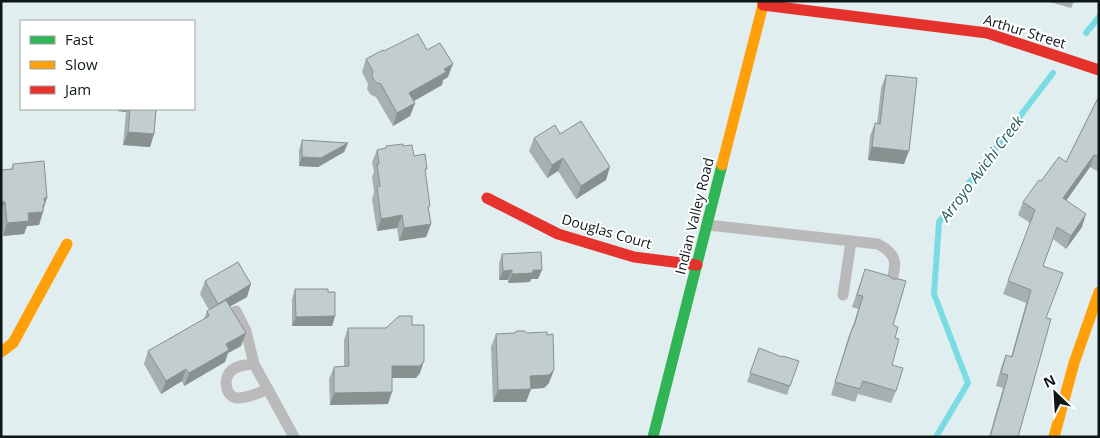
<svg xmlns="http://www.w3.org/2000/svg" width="1100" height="438" viewBox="0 0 1100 438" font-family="'Open Sans',sans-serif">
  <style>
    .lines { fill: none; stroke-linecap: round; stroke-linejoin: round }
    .stream { stroke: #7adce3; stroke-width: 6 }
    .lane { stroke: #bbbaba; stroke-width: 11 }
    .fast { stroke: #30b455; stroke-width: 11 }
    .slow { stroke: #ff9f0a; stroke-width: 11 }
    .jam { stroke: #e5322d; stroke-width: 11 }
    .wall { fill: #a7b0b1 }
    .shaded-wall { fill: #889090 }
    .building { fill: #c2cdce; stroke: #889090 }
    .labels { text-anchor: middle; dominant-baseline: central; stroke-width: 4; stroke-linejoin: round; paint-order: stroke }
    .street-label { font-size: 14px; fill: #0e1718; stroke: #fff }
    .water-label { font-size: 15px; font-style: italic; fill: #235b5f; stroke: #fff }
  </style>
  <rect width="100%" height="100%" fill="#e0eef0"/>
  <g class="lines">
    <g class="stream">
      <polyline points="1086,33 1099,17"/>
      <polyline points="936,437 968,383 934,294 939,222 1053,73"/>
    </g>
    <g class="lane">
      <path d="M708,225L878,244C899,255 896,264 891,285"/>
      <polyline points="843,295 851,241"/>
      <polyline points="236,311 246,331 254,364 294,437"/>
      <path d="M254,364C246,365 237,365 231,371C223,378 225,398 238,398C248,398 259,393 268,389"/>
    </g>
    <polyline class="fast" points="653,437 722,165"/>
    <g class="slow">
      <polyline points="722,165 763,5 762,1"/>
      <polyline points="1,352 13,343 67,244"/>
      <polyline points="1054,437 1074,363 1099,292"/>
    </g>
    <g class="jam">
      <polyline points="763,5 987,33 1099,70"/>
      <polyline points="487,198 558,234 634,257 697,265"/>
    </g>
  </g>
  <g class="wall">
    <polygon points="1046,1 1074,1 1071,8"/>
    <polygon points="427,50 448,77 443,80 442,85 414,101 415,103 410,116 393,126 376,97 371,95 367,89 368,84 362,72 366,59 384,51"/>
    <polygon points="886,75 904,164 868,160 870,136 875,123 877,124 881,88"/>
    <polygon points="1099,96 1099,172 1090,167 1066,200 1082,227 1066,249 1053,239 1043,266 1046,318 1018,437 989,437 1003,388 996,386 1001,368 1006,355 1011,357 1026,303 1003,294 1030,223 1018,215 1023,202 1041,181 1066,162"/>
    <polygon points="118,109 157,109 156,113 154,134 150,147 123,145 126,112 118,111"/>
    <polygon points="560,134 606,180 576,199 558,171 547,178 529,151 534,138"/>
    <polygon points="302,140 348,143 344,152 318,167 299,166 299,150"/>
    <polygon points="386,146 403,146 414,156 425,173 429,211 431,224 426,237 399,241 397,228 377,231 372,199 374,192 372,177 374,172 372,162 377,150 386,148"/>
    <polygon points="13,164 45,203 45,204 39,225 27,226 24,234 3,236 1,224 1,170 11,169"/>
    <polygon points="502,254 538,279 531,279 530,282 508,283 508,280 499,280 499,263"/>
    <polygon points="865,269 893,325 895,338 892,365 896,391 891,403 858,394 855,402 831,395 848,338 853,326 858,309 852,307"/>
    <polygon points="205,281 247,297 230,306 241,346 228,353 225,362 184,386 182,381 161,394 144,364 148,351 204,319 207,311 209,310 200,294"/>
    <polygon points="295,289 328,292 335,316 332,326 292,326 292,299"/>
    <polygon points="412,325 420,373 416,378 392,378 388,404 330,405 329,379 334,367 344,366 344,340 348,328 386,328"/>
    <polygon points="496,334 549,383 544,388 531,389 526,402 493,402 491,347"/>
    <polygon points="759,348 782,357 799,361 787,395 747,382"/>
  </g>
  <g class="shaded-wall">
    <polygon points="453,64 448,77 443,80 442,85 405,106 409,93 444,69"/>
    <polygon points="415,103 410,116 393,126 397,113"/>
    <polygon points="119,109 128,109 126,112 118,111"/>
    <polygon points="128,132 154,134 150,147 123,145"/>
    <polygon points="348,143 344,152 318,167 299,166 302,157"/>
    <polygon points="872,147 909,151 904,164 868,160"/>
    <polygon points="1094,155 1090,167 1059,211 1063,198"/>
    <polygon points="563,158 558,171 547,178 552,165"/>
    <polygon points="610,167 606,180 576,199 581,186"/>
    <polygon points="44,198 47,198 42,212 43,212 39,225 27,226 24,234 3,236 7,223 28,213"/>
    <polygon points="1,202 5,202 1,211"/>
    <polygon points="1086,214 1082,227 1066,249 1071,236"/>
    <polygon points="402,215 397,228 377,231 381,219"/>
    <polygon points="431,224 426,237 399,241 404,228"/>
    <polygon points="512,270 508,280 499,280 503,271"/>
    <polygon points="533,270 542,270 538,279 531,279 530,282 508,283 512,274"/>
    <polygon points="251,284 247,297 213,316 218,304"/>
    <polygon points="335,316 332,326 292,326 296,317"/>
    <polygon points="246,333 241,346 228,353 225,362 184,386 189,373 226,344"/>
    <polygon points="424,361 420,373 416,378 388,378 392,366"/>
    <polygon points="186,369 182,381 161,394 166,381"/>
    <polygon points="554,370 549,383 544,388 526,389 530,376"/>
    <polygon points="531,389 526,402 493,402 498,390"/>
    <polygon points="392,392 388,404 330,405 334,393"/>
  </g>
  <g class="building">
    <polygon points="418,34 427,50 440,43 453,64 444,69 446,72 409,93 415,103 397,113 381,84 375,82 372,76 373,71 366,59 383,50 384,51"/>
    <polygon points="886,75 917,78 909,151 872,147 875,123 880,124"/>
    <polygon points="1099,96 1099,157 1094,155 1063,198 1086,214 1071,236 1057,227 1043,266 1063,273 1046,318 1051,319 1018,437 990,437 1008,375 1001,373 1006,355 1012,357 1031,290 1008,281 1035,210 1023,202 1039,180 1041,181 1059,157 1066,162"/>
    <polygon points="130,109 156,109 154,134 128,132"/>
    <polygon points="581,121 610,167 581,186 563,158 552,165 534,138 555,125 560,134"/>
    <polygon points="302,140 348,143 321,158 302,157"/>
    <polygon points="403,144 403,146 412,145 414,156 425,154 427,169 425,169 430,206 428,207 431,224 404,228 402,215 381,219 377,187 380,186 377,164 379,164 377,150 386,148 386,146"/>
    <polygon points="44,161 47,198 44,198 45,204 43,205 43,212 28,213 29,221 7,223 5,202 1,202 1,170 13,169 13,164"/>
    <polygon points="541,252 542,270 533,270 533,273 512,274 512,270 503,271 502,254"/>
    <polygon points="238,262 251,284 218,304 205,281"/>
    <polygon points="865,269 889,276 893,279 899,279 906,281 893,325 898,327 895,338 899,339 892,365 903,368 896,391 863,381 860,389 835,382 853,326 854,326 863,296 857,295"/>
    <polygon points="295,289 328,289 328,292 335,292 335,316 296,317"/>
    <polygon points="226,300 246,333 226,344 229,350 189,373 186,369 166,381 148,351 209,316 207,311"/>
    <polygon points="399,316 412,316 412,325 424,325 424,361 420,366 392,366 392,392 334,393 334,367 349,366 348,328 386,328"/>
    <polygon points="516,331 525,331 527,333 547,332 547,335 553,334 554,370 549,375 530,376 531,389 498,390 496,334 515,333"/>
    <polygon points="759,348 782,357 783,356 799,361 790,386 750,373"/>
  </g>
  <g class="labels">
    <g class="street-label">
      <text transform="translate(1025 31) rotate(17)">Arthur Street</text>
      <text transform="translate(694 216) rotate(-76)">Indian Valley Road</text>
      <text transform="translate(607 231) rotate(16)">Douglas Court</text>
    </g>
    <g class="water-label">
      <text transform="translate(981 168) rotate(-53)">Arroyo Avichi Creek</text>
    </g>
  </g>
  <rect width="1100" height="438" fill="none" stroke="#0e1718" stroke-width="5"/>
  <rect x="20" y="20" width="175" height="90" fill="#ffffff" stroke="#9fa2a3"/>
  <rect x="30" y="36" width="25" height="8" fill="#30b455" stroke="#9fa2a3"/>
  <text x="65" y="45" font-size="15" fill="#0e1718">Fast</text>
  <rect x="30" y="61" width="25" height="8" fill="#ff9f0a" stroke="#9fa2a3"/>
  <text x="65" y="70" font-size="15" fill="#0e1718">Slow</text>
  <rect x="30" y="86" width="25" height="8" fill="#e5322d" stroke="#9fa2a3"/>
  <text x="65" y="95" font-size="15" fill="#0e1718">Jam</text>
  <g transform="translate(1055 393) rotate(335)" stroke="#ffffff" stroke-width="4" paint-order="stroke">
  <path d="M0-4L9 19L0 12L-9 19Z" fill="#0e1718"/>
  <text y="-8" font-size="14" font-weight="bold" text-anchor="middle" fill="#0e1718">N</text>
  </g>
</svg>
